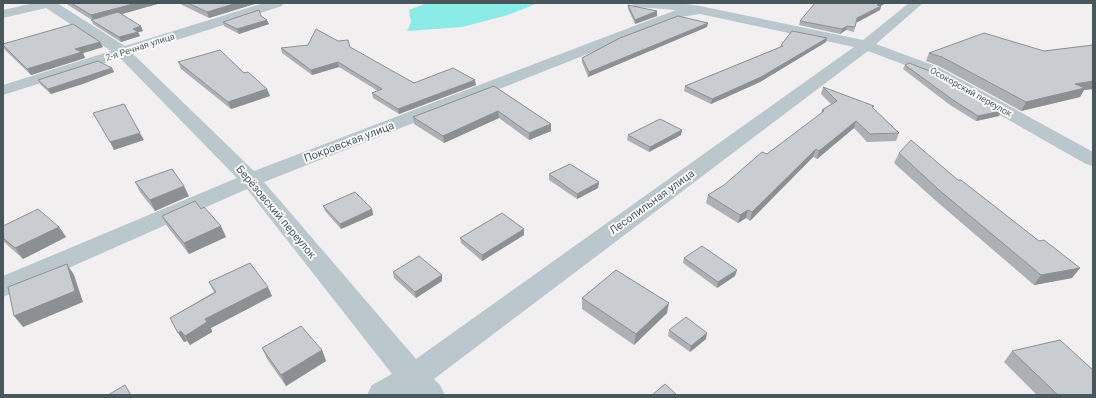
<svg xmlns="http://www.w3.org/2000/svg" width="1096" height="398" viewBox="0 0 1096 398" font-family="Roboto,sans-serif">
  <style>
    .water { fill: #8bebe6 }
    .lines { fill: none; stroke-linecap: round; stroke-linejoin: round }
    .minor { fill: #bac7cc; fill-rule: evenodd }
    .wall { fill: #adb0b4 }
    .shaded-wall { fill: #8d9092 }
    .building { fill: #c9cdd1; stroke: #8d9092 }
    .labels { text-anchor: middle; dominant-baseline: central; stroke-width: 3.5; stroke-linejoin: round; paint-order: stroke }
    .far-street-label { font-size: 9px; fill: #47575c; stroke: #fff }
    .street-label { font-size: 11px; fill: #47575c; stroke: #fff }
  </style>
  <rect width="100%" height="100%" fill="#f1efef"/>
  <polygon class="water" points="427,3 538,3 508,15 462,27 407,31 411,22 409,10"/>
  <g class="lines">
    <path class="minor" d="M34,3H57L125,46L264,3H283L282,6L133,54L254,171L676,10L638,7L633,6L632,3H679L700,6L863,40L909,3H923L876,44L938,67L1093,152V166L1086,164L926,73L868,51L434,379L440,385L445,395H367L372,385L392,374L247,189L3,297V276L237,178L120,58L3,95V85L111,51L46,8L3,18V10ZM700,14L854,47L416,359L264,182L681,17Z"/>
  </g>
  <g class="wall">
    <polygon points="66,3 161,3 121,14 143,31 138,32 140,36 121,42 93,24 92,20 68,5"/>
    <polygon points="178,3 258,3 209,18"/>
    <polygon points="628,5 657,11 657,16 635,24 628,9"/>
    <polygon points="881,6 880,10 856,22 854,32 846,30 840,34 799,25 800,21"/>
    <polygon points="261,16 269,24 239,34 224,26 223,22"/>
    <polygon points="707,27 588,77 582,62 582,58"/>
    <polygon points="826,42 760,82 711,104 684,91 685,86 780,47 781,45"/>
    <polygon points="3,44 103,47 83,53 85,58 31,75 5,50 3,46"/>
    <polygon points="1093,45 1093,89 1084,90 1080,97 1021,111 939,66 926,61 929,53 1044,51"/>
    <polygon points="281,48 350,48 414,83 476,85 399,114 373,98 372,93 378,91 339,67 312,75 282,53"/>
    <polygon points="178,62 244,73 267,89 270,96 231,109 181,69"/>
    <polygon points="905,65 1001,111 999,116 976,121 950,105 903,69"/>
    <polygon points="112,68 114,72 51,94 41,85 38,80"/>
    <polygon points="494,86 551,124 551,131 529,140 499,118 444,143 414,124 413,117"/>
    <polygon points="823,87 873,108 899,133 896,141 867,142 854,128 817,159 813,157 750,221 746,218 738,223 706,203 708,195 724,185 767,154 821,114 822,110 831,104 821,94"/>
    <polygon points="682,130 681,135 649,152 627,140 628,135"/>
    <polygon points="899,153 958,180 1039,241 1080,268 1072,278 1034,285 935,200 894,163"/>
    <polygon points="549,174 599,182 598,188 577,199 549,180"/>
    <polygon points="135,182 189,196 155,211 140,192"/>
    <polygon points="323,206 372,209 373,215 341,229 325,211"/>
    <polygon points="201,209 226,237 189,254 167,226 162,216"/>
    <polygon points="3,226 59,227 66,237 23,259 3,241"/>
    <polygon points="524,235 482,261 461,243 460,238"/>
    <polygon points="684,258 735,276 717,288 683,263"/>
    <polygon points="393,272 442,275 442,281 416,298 394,278"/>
    <polygon points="209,282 272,296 211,328 212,332 190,345 187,341 184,342 170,318 214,292"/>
    <polygon points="582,298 667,313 634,345 582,309"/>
    <polygon points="669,330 706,339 690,352 668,336"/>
    <polygon points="262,348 322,350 326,361 286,386 267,359"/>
    <polygon points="1012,351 1093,395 1037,395 1004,362"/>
  </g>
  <g class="shaded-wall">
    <polygon points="137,3 161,3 94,22 91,15"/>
    <polygon points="237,3 258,3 209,18 207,12"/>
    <polygon points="880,3 886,3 881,6 880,10 856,23 857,18"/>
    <polygon points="657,11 657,16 635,24 635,20"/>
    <polygon points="267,20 269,24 239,34 237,29"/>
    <polygon points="708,23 707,27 588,77 589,72"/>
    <polygon points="141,26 143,31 135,33 133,29"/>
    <polygon points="847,26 846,30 840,34 842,29"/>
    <polygon points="138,32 140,36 121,42 119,37"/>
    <polygon points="827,38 826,42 760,82 711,104 712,99"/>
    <polygon points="100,42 103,47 83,53 85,58 31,75 27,69 75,49"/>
    <polygon points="338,62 339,67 312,75 311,70"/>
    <polygon points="112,68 114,72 83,84 51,94 48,89"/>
    <polygon points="475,80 476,85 399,114 398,109"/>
    <polygon points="1093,81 1093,89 1084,90 1080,97 1021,111 1026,102 1075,84"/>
    <polygon points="267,89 270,96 231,109 228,102"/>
    <polygon points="498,111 499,118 444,143 443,136"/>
    <polygon points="1001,111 999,116 976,121 978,116"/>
    <polygon points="856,121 854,128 817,159 819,151"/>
    <polygon points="551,124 551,131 529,140 529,133"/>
    <polygon points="682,130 681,135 649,152 650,147"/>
    <polygon points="140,133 144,140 114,150 110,142"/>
    <polygon points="816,149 813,157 750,221 752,212"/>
    <polygon points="599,182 598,188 577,199 577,194"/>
    <polygon points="184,186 189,196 155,211 150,200"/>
    <polygon points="372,209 373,215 341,229 340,224"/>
    <polygon points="748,210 746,218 738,223 740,215"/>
    <polygon points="221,226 226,237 189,254 184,243"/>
    <polygon points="59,227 66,237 23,259 15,248"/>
    <polygon points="524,229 524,235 482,261 482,255"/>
    <polygon points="67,264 74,275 83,302 23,327 14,316"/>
    <polygon points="1080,268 1072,278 1034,285 1041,275"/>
    <polygon points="737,270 735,276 717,288 718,282"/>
    <polygon points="442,275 442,281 416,298 415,292"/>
    <polygon points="268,287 272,296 211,328 212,332 190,345 185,336 205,319"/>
    <polygon points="669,303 667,313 634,345 636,334"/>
    <polygon points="181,331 187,341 184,342 178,333"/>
    <polygon points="707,333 706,339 690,352 691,346"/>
    <polygon points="322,350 326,361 286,386 281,375"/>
  </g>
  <g class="building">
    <polygon points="71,3 137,3 91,15"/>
    <polygon points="188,3 237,3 207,12"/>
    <polygon points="815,3 880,3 877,5 881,6 857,18 855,27 847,26 842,29 800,21"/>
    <polygon points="628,5 657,11 635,20"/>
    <polygon points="259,10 261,16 267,20 237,29 223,22"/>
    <polygon points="118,12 141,26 133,29 138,32 119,37 91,20"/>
    <polygon points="678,16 708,23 589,72 582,58 620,38"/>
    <polygon points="73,24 100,42 75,49 82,52 27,69 3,45 3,44"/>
    <polygon points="316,29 338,41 348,40 350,47 414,83 453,68 475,80 398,109 372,93 382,89 338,62 311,70 281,48 308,45"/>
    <polygon points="792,31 827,38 761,77 712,99 685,86 783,46 781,45"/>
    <polygon points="984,33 1044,51 1093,45 1093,81 1075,84 1085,88 1026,102 942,57 929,53"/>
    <polygon points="220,50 244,73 248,72 267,89 228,102 178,62"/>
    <polygon points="98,61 112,68 48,89 38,80"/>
    <polygon points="909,63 927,70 1001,111 978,116 953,100 905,65"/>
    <polygon points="494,86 551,124 529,133 498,111 443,136 413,117"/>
    <polygon points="823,87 874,106 872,107 899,133 870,134 856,121 819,151 816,149 752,212 748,210 740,215 708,195 724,185 762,152 767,154 824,111 822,110 837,101"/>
    <polygon points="124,104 140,133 110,142 93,113"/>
    <polygon points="660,119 682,130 650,147 628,135"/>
    <polygon points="911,140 958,180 961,180 1039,241 1044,240 1080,268 1041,275 939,190 899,153"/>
    <polygon points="570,164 599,182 577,194 549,174"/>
    <polygon points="172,169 184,186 150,200 135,182"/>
    <polygon points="355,192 372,209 340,224 323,206"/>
    <polygon points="195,201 201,209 204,207 221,226 184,243 162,216"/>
    <polygon points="38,209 59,227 15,248 3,238 3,226"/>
    <polygon points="502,213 524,229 482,255 460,238"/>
    <polygon points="702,246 737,270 718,282 684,258"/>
    <polygon points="419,256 442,275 415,292 393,272"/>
    <polygon points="250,263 268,287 205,319 207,322 185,336 181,331 178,333 170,318 216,292 209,282"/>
    <polygon points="67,264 75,291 14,316 8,287"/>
    <polygon points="616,270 669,303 636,334 582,298"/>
    <polygon points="686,317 707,333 691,346 669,330"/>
    <polygon points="301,326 322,350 281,375 262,348"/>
    <polygon points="1060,340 1093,370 1093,395 1058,395 1012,351"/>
    <polygon points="665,384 677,395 652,395"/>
    <polygon points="125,385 131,395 108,395"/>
  </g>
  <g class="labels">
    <g class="far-street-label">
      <text transform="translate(140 47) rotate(-18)">2-я Речная улица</text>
      <text transform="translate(971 92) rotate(29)">Осокорский переулок</text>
    </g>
    <g class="street-label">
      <text transform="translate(349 142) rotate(-21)">Покровская улица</text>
      <text transform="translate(652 202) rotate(-36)">Лесопильная улица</text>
      <text transform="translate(276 212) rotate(50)">Берёзовский переулок</text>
    </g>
  </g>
  <rect width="1096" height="398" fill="none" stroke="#47575c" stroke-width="8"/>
</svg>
